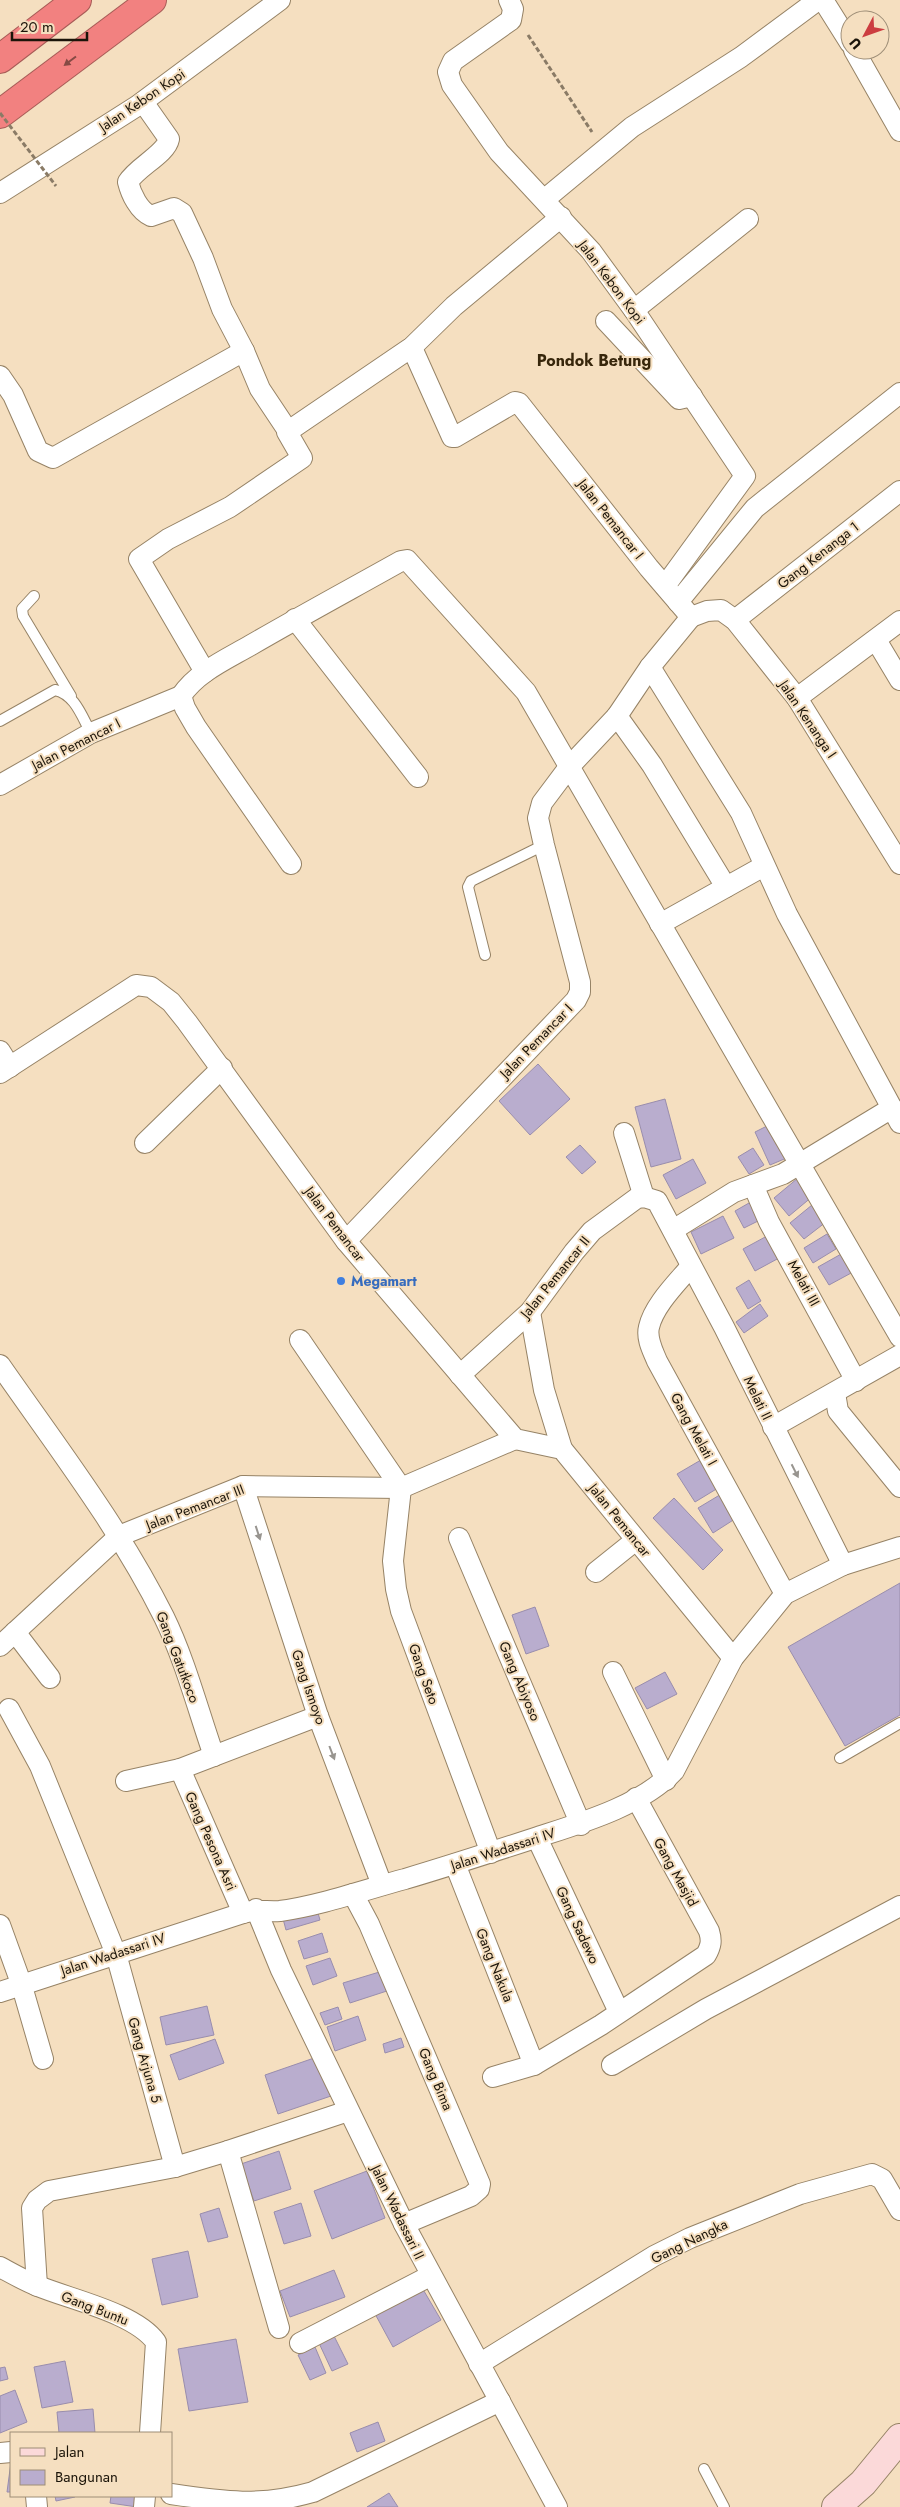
<svg xmlns="http://www.w3.org/2000/svg" width="900" height="2507" viewBox="0 0 900 2507" font-family="Jost,sans-serif">
  <style>
    .building { fill: #b9adce; stroke: #998dad }
    .lines { fill: none; stroke-linecap: round; stroke-linejoin: round }
    .lane-casing { stroke: #968366; stroke-width: 12 }
    .street-casing { stroke: #968366; stroke-width: 22 }
    .secondary-casing { stroke: #968366; stroke-width: 30 }
    .highway-casing { stroke: #a75b56; stroke-width: 30 }
    .path { stroke: #8a7b66; stroke-width: 3; stroke-dasharray: 5 2.5; stroke-linecap: butt }
    .lane { stroke: #fff; stroke-width: 10 }
    .street { stroke: #fff; stroke-width: 20 }
    .secondary { stroke: #fbd9d9; stroke-width: 28 }
    .highway { stroke: #f28180; stroke-width: 28 }
    .path-bridge { stroke: #8a7b66; stroke-width: 3; stroke-dasharray: 5 2.5; stroke-linecap: butt }
    .oneway { fill: #864a44 }
    .oneway2 { fill: #989590 }
    .shop-dot { fill: #3f7fe0; stroke: #f5dfc0; stroke-width: 2 }
    .labels { text-anchor: middle; dominant-baseline: central; stroke-width: 4; stroke-linejoin: round; paint-order: stroke }
    .street-label { font-size: 14px; fill: #1b1409; stroke: #f5dfc0 }
    .shop-label { font-size: 14px; font-weight: bold; fill: #366cbe; stroke: #f5dfc0; text-anchor: start }
    .quarter-label { font-size: 16px; font-weight: bold; fill: #37260b; stroke: #f5dfc0 }
  </style>
  <rect width="100%" height="100%" fill="#f5dfc0"/>
  <g class="building">
    <polygon points="538,1064 570,1099 530,1135 499,1101"/>
    <polygon points="665,1099 681,1159 651,1167 635,1107"/>
    <polygon points="773,1123 789,1157 770,1165 755,1132"/>
    <polygon points="580,1145 596,1162 582,1174 566,1157"/>
    <polygon points="753,1148 764,1165 749,1174 738,1157"/>
    <polygon points="693,1159 706,1183 676,1199 663,1175"/>
    <polygon points="798,1178 813,1196 789,1216 774,1198"/>
    <polygon points="756,1199 766,1217 744,1228 735,1211"/>
    <polygon points="812,1205 826,1222 804,1239 790,1223"/>
    <polygon points="723,1216 734,1238 701,1254 691,1232"/>
    <polygon points="827,1234 836,1249 813,1263 804,1248"/>
    <polygon points="767,1236 779,1258 755,1271 743,1249"/>
    <polygon points="843,1253 853,1272 829,1285 818,1267"/>
    <polygon points="749,1280 761,1301 748,1309 736,1288"/>
    <polygon points="760,1304 768,1316 744,1333 736,1322"/>
    <polygon points="706,1457 723,1485 695,1502 677,1474"/>
    <polygon points="723,1493 738,1517 713,1533 698,1508"/>
    <polygon points="674,1498 723,1550 703,1570 653,1518"/>
    <polygon points="900,1583 900,1715 845,1746 788,1647"/>
    <polygon points="535,1607 549,1646 526,1654 512,1615"/>
    <polygon points="665,1672 677,1694 647,1709 635,1688"/>
    <polygon points="316,1906 320,1920 286,1930 282,1915"/>
    <polygon points="322,1933 328,1952 304,1959 298,1941"/>
    <polygon points="330,1958 337,1976 313,1985 306,1966"/>
    <polygon points="386,1970 393,1989 350,2003 343,1983"/>
    <polygon points="207,2006 214,2035 166,2045 160,2017"/>
    <polygon points="338,2007 342,2019 325,2025 320,2013"/>
    <polygon points="358,2016 366,2040 335,2051 327,2027"/>
    <polygon points="401,2038 404,2047 385,2053 383,2044"/>
    <polygon points="215,2039 224,2063 179,2080 170,2055"/>
    <polygon points="317,2057 331,2096 278,2114 265,2075"/>
    <polygon points="279,2151 291,2189 254,2201 241,2164"/>
    <polygon points="367,2171 385,2218 332,2239 314,2191"/>
    <polygon points="301,2203 311,2236 284,2244 274,2212"/>
    <polygon points="219,2208 228,2237 208,2242 200,2214"/>
    <polygon points="188,2251 198,2297 162,2305 152,2259"/>
    <polygon points="334,2270 345,2297 290,2317 280,2291"/>
    <polygon points="421,2286 441,2320 393,2347 374,2312"/>
    <polygon points="333,2334 348,2364 332,2371 318,2341"/>
    <polygon points="236,2339 248,2402 189,2411 178,2349"/>
    <polygon points="315,2347 326,2373 310,2380 298,2355"/>
    <polygon points="65,2361 73,2402 42,2408 34,2367"/>
    <polygon points="5,2367 8,2379 0,2381 0,2368"/>
    <polygon points="15,2390 27,2422 0,2433 0,2396"/>
    <polygon points="93,2409 95,2433 59,2433 57,2412"/>
    <polygon points="378,2422 385,2441 357,2452 350,2433"/>
    <polygon points="11,2462 11,2492 7,2492"/>
    <polygon points="389,2493 398,2507 367,2507"/>
    <polygon points="55,2496 75,2496 75,2497 56,2501"/>
    <polygon points="111,2496 139,2496 137,2507 110,2503"/>
  </g>
  <g class="lines">
    <defs>
      <g id="lane">
        <polyline points="34,596 22,609 23,616 71,696"/>
        <path d="M0,721L55,690C75,694 82,717 91,733"/>
        <polyline points="485,955 468,887 471,881 544,845"/>
        <polyline points="840,1758 900,1723"/>
        <polyline points="704,2469 724,2507"/>
      </g>
      <g id="street">
        <polyline points="509,0 513,9 511,20 453,61 448,72 452,85 499,152 591,251 634,310 745,476 665,586"/>
        <polyline points="823,0 850,43"/>
        <polyline points="854,50 900,131"/>
        <path d="M143,102L169,139C166,154 137,167 128,182C131,194 139,211 151,216L174,208L182,213L203,258L222,309L244,351L260,389L288,431"/>
        <polyline points="0,193 137,106 280,0"/>
        <polyline points="545,199 632,127 741,57 818,0"/>
        <polyline points="634,310 748,219"/>
        <polyline points="606,321 679,399 692,396"/>
        <polyline points="411,348 454,306 561,217"/>
        <polyline points="0,376 13,395 38,451 53,458 244,351"/>
        <polyline points="678,602 755,508 900,393"/>
        <polyline points="691,617 707,611 721,610 735,620 797,698 900,864"/>
        <polyline points="295,619 418,777"/>
        <polyline points="735,620 900,491"/>
        <polyline points="876,640 900,680"/>
        <polyline points="650,667 741,813 787,914 900,1123"/>
        <polyline points="205,672 139,559 168,539 230,507 302,458 287,432 409,349 413,350 452,437 455,437 515,402 519,403 649,568 691,617 650,667 617,716 569,767 542,803 538,818 544,845 580,982 580,992 576,1000 346,1241"/>
        <polyline points="797,698 900,621"/>
        <polyline points="617,716 652,765 726,887"/>
        <polyline points="0,785 91,733 181,696"/>
        <path d="M291,864L196,727L185,708L181,696C197,672 227,659 251,645C301,616 351,589 401,561L407,560L526,692L900,1337"/>
        <polyline points="660,924 764,866"/>
        <polyline points="0,1051 10,1067"/>
        <polyline points="0,1073 136,985 151,987 171,1002 187,1022 346,1241 515,1439 562,1449 733,1658"/>
        <polyline points="624,1133 644,1197"/>
        <polyline points="145,1143 222,1068"/>
        <polyline points="753,1185 769,1222 856,1381"/>
        <polyline points="673,1230 734,1192 783,1174 892,1108"/>
        <path d="M691,1266C677,1283 654,1305 649,1327C646,1339 653,1351 657,1361L785,1594"/>
        <polyline points="530,1312 544,1390 562,1449"/>
        <polyline points="300,1340 401,1488 393,1561 396,1589 401,1611 491,1853"/>
        <path d="M0,1365C57,1447 119,1527 164,1617C185,1660 198,1710 214,1756"/>
        <polyline points="460,1375 530,1312 574,1252 592,1231 637,1198 644,1197 657,1201 724,1327 843,1565"/>
        <polyline points="835,1393 838,1411 900,1487"/>
        <polyline points="773,1427 900,1355"/>
        <polyline points="243,1486 318,1716 382,1885"/>
        <polyline points="459,1538 581,1825"/>
        <polyline points="596,1572 636,1540"/>
        <polyline points="15,1632 50,1678"/>
        <polyline points="0,1646 119,1536 243,1486 401,1488 515,1439"/>
        <polyline points="613,1672 666,1780"/>
        <polyline points="9,1709 40,1766 116,1954 175,2167"/>
        <polyline points="180,1769 243,1913"/>
        <polyline points="126,1781 180,1769 318,1716"/>
        <polyline points="537,1838 619,2012"/>
        <polyline points="455,1864 534,2065"/>
        <polyline points="353,1894 369,1924 480,2184 479,2189 471,2196 404,2224"/>
        <polyline points="256,1909 281,1970 404,2224 557,2507"/>
        <polyline points="0,1925 21,1983 43,2059"/>
        <path d="M0,1992L243,1913C256,1909 267,1912 280,1911C322,1905 364,1890 405,1879C449,1866 492,1852 535,1838C581,1823 641,1806 674,1771L733,1658L785,1594L843,1565L900,1547"/>
        <polyline points="612,2065 706,2009 900,1906"/>
        <path d="M493,2077L534,2065L601,2025L706,1955C711,1946 712,1941 709,1931L636,1798"/>
        <polyline points="228,2151 348,2111"/>
        <path d="M0,2267C13,2274 25,2281 38,2286C72,2300 135,2313 156,2342L150,2433"/>
        <polyline points="37,2286 32,2208 37,2200 49,2191 175,2167 228,2151 279,2328"/>
        <polyline points="300,2343 430,2276"/>
        <polyline points="479,2364 654,2256 690,2238 800,2194 872,2174 882,2179 900,2210"/>
        <polyline points="0,2453 11,2452"/>
        <path d="M171,2494C225,2502 260,2507 313,2492L500,2401"/>
        <polyline points="36,2496 37,2507"/>
        <polyline points="144,2507 145,2496"/>
      </g>
      <polyline id="secondary" points="836,2507 863,2483 900,2438"/>
      <g id="highway">
        <polyline points="0,59 77,0"/>
        <polyline points="0,114 152,0"/>
      </g>
    </defs>
    <use href="#lane" class="lane-casing"/>
    <use href="#street" class="street-casing"/>
    <use href="#secondary" class="secondary-casing"/>
    <use href="#highway" class="highway-casing"/>
    <polyline class="path" points="528,35 592,132"/>
    <use href="#lane" class="lane"/>
    <use href="#street" class="street"/>
    <use href="#secondary" class="secondary"/>
    <use href="#highway" class="highway"/>
    <polyline class="path-bridge" points="0,113 56,186"/>
  </g>
  <defs><path id="oneway-solid" d="M-6-.8H1V-3.2L6.5 0L1 3.2V.8H-6Z" transform="scale(1.25)"/></defs>
  <use class="oneway" href="#oneway-solid" transform="translate(70 61) rotate(143)"/>
  <g class="oneway2">
    <use href="#oneway-solid" transform="translate(795 1471) rotate(63)"/>
    <use href="#oneway-solid" transform="translate(258 1533) rotate(72)"/>
    <use href="#oneway-solid" transform="translate(332 1753) rotate(69)"/>
  </g>
  <circle class="shop-dot" cx="341" cy="1281" r="5"/>
  <g class="labels">
    <g class="street-label">
      <text transform="translate(142 100) rotate(-34)">Jalan Kebon Kopi</text>
      <text transform="translate(612 282) rotate(53)">Jalan Kebon Kopi</text>
      <text transform="translate(611 519) rotate(52)">Jalan Pemancar I</text>
      <text transform="translate(818 555) rotate(-38)">Gang Kenanga 1</text>
      <text transform="translate(808 719) rotate(56)">Jalan Kenanga I</text>
      <text transform="translate(76 744) rotate(-27)">Jalan Pemancar I</text>
      <text transform="translate(536 1041) rotate(-46)">Jalan Pemancar I</text>
      <text transform="translate(335 1224) rotate(53)">Jalan Pemancar</text>
      <text transform="translate(555 1277) rotate(-51)">Jalan Pemancar II</text>
      <text transform="translate(804 1283) rotate(61)">Melati III</text>
      <text transform="translate(758 1398) rotate(64)">Melati II</text>
      <text transform="translate(694 1429) rotate(61)">Gang Melati I</text>
      <text transform="translate(195 1507) rotate(-21)">Jalan Pemancar III</text>
      <text transform="translate(620 1520) rotate(51)">Jalan Pemancar</text>
      <text transform="translate(178 1657) rotate(69)">Gang Gatutkoco</text>
      <text transform="translate(424 1674) rotate(70)">Gang Seto</text>
      <text transform="translate(520 1681) rotate(67)">Gang Abiyoso</text>
      <text transform="translate(309 1687) rotate(71)">Gang Ismoyo</text>
      <text transform="translate(211 1841) rotate(66)">Gang Pesona Asri</text>
      <text transform="translate(503 1849) rotate(-18)">Jalan Wadassari IV</text>
      <text transform="translate(676 1872) rotate(61)">Gang Masjid</text>
      <text transform="translate(578 1925) rotate(65)">Gang Sadewo</text>
      <text transform="translate(113 1954) rotate(-18)">Jalan Wadassari IV</text>
      <text transform="translate(495 1965) rotate(68)">Gang Nakula</text>
      <text transform="translate(145 2060) rotate(74)">Gang Arjuna 5</text>
      <text transform="translate(436 2079) rotate(67)">Gang Bima</text>
      <text transform="translate(398 2212) rotate(64)">Jalan Wadassari II</text>
      <text transform="translate(689 2241) rotate(-26)">Gang Nangka</text>
      <text transform="translate(95 2308) rotate(21)">Gang Buntu</text>
    </g>
    <g class="shop-label">
      <text x="351" y="1281">Megamart</text>
    </g>
    <g class="quarter-label">
      <text x="594" y="360">Pondok Betung</text>
    </g>
  </g>
  <rect x="10" y="2432" width="162" height="65" fill="#f5dfc0" stroke="#9e8e77"/>
  <rect x="20" y="2448" width="25" height="8" fill="#fbd9d9" stroke="#9e8e77"/>
  <text x="55" y="2457" font-size="15" fill="#1b1409">Jalan</text>
  <rect x="20" y="2470" width="25" height="15" fill="#b9adce" stroke="#9e8e77"/>
  <text x="55" y="2482" font-size="15" fill="#1b1409">Bangunan</text>
  <g transform="translate(865 35) rotate(229)"><circle r="24" fill="#f5dfc0" stroke="#9e8e77"/>
  <path d="M0-4L9 19L0 12L-9 19Z" fill="#cc3d40"/>
  <text y="-8" font-size="14" font-weight="bold" text-anchor="middle" fill="#1b1409">U</text>
  </g>
  <path d="M12 32v8h75v-8" fill="none" stroke="#1b1409" stroke-width="2.5"/>
  <text x="20" y="32" font-size="15" fill="#1b1409" stroke="#f5dfc0" stroke-width="4" paint-order="stroke">20 m</text>
</svg>
